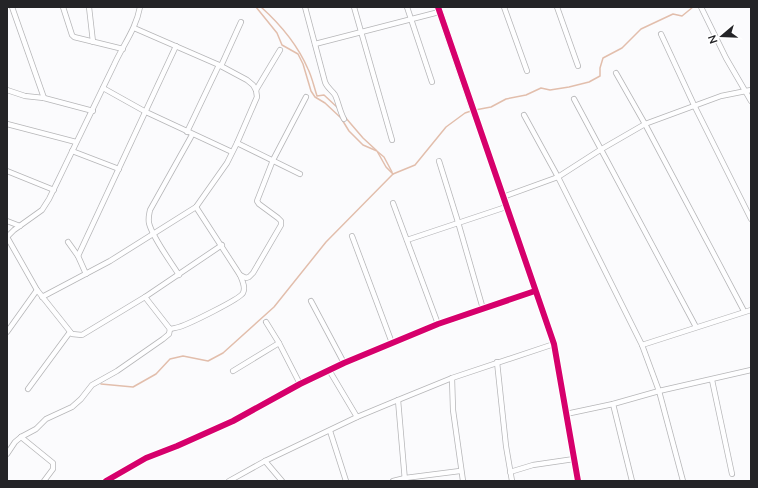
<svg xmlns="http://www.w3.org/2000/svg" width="758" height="488" viewBox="0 0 758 488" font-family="Mulish,sans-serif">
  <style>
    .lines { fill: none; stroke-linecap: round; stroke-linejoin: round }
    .stream { stroke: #e2beac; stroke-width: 1.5 }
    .minor-casing { stroke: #b6b6b8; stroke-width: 6 }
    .tertiary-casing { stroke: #b6b6b8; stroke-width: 7 }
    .minor { stroke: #fefeff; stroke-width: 4.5 }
    .tertiary { stroke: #fefeff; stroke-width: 5.5 }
    .cycleway-casing { stroke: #fff; stroke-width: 8 }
    .cycleway { stroke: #d6006c; stroke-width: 6 }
  </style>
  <rect width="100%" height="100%" fill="#fbfbfd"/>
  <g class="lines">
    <g class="stream">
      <polyline points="256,7 277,33 282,45 298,54 303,64 311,91 315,97 325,103 341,118 349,131 363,145 377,151 386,167 393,174"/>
      <path d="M261,7C280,24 298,46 308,69C312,77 314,87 317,96L324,95L338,108"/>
      <polyline points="475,110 491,107 506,99 526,95 541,88 550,90 569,87 589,82 600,76 600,68 603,58 622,48 641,29 673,14 682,16 693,7"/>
      <polyline points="345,117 363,138 376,150"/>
      <polyline points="378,152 384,157 392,172"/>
      <polyline points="101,384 133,387 156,374 170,359 183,356 208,361 223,353 274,307 326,242 393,174 415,165 446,127 465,113 471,111"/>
    </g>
    <defs>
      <g id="minor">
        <polyline points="12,7 44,98"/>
        <polyline points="63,7 72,35 74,37 123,49"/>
        <polyline points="89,7 93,42"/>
        <path d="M305,7L325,82C327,88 332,90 335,95C338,101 340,112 344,119"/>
        <polyline points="354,7 392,140"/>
        <polyline points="407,7 432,82"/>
        <polyline points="504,7 527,71"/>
        <polyline points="557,7 578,66"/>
        <polyline points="701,7 726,58 751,101"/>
        <polyline points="661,34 694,105 751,219"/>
        <polyline points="315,44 439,12"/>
        <polyline points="221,66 241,22"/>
        <polyline points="616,73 645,124 744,311"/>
        <polyline points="103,88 146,112 232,152"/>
        <polyline points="7,90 25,96 44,98 93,111"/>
        <polyline points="256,90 280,50"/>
        <polyline points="574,99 696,327"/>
        <polyline points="475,115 554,344 578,481"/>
        <polyline points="524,115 558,177 642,345 659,391 683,481"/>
        <polyline points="7,124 76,142"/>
        <polyline points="187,132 219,65"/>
        <polyline points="237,143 300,174"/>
        <polyline points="72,151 119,169"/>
        <polyline points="439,161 458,222 483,309"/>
        <polyline points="7,171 54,190"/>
        <polyline points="503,197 558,177 600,150 645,124 721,96 751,90"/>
        <polyline points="393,203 438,324"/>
        <polyline points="7,221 20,226"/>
        <polyline points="352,236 392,343"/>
        <polyline points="7,237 37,290 72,334 82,335 145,297 222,245"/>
        <path d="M7,237L14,230L42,210L49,199C71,154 92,110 114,65C123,45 136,29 140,7"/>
        <polyline points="407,240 506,207"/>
        <polyline points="68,242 78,256 86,274"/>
        <polyline points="78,256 176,46"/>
        <path d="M179,275C171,262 152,237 149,223C148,218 149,215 150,210L192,135"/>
        <polyline points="240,275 246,278 249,277 253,273 281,225 281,221 278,218 259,204 257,201 273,160 306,97"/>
        <polyline points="42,297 110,261 196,207 227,163 237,143 257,97 256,90 253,85 247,80 219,65 134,28"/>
        <path d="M145,297L170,329C174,328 176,328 179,327C189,324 240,299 243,293C246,287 242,280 240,275L196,207"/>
        <polyline points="311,301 344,363"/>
        <polyline points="266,322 279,343 300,384"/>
        <polyline points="7,332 37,290"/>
        <polyline points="642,345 751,310"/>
        <polyline points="497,362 506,446 512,481"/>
        <polyline points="329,370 357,417"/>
        <polyline points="233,371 279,343"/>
        <polyline points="452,378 453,410 463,481"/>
        <polyline points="712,380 732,474"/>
        <polyline points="28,389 70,332"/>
        <polyline points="398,400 405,481"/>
        <polyline points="613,404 632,481"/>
        <polyline points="566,414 613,404 659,391 751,370"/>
        <polyline points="330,431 346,481"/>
        <polyline points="21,437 53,463 53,469 44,481"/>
        <polyline points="7,454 15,442 21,437 36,429 46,419 72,407 81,399 92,385 117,371 163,339 169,334 170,329"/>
        <polyline points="265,461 282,481"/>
        <polyline points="510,472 533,465 574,459"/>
        <polyline points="106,481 146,458 177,446 233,421 300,384 344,363 438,324 535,291"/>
        <polyline points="229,481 265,461 357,417 398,400 452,378 554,344"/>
        <polyline points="393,481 405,478 460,471"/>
      </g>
      <polyline id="tertiary" points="438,7 475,115"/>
    </defs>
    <use href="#minor" class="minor-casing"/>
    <use href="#tertiary" class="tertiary-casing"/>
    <use href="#minor" class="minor"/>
    <use href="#tertiary" class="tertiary"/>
    <defs>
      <g id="cycleway">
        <polyline points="438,7 554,344 578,481"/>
        <polyline points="106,481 146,458 177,446 233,421 300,384 344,363 438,324 535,291"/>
      </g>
    </defs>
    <use href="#cycleway" class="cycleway-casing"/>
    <use href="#cycleway" class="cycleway"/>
  </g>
  <rect width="758" height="488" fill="none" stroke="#242427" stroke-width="16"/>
  <g transform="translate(722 36) rotate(251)" stroke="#ffffff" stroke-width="3" paint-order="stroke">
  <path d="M0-3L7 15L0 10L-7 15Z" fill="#242427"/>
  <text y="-6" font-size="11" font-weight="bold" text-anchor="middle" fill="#242427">N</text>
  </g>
</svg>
